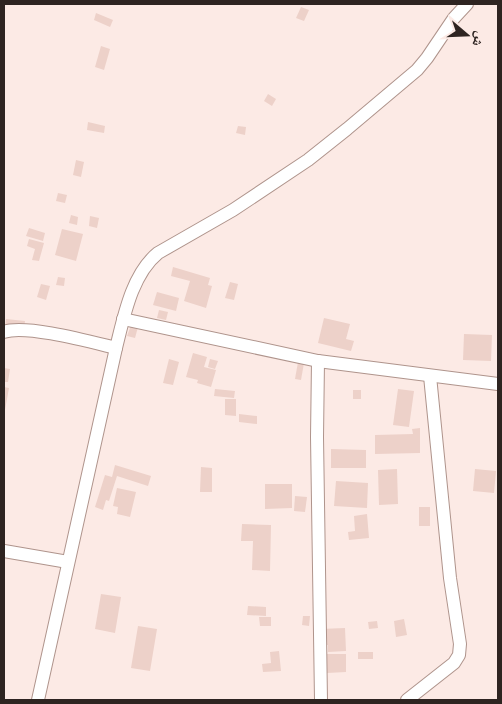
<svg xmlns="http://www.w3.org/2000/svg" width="502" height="704" viewBox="0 0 502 704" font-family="'Noto Serif','Noto Naskh Arabic',serif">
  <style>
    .building { fill: #edd1c9 }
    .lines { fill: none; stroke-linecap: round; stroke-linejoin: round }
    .minor-casing { stroke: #af948c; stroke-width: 14 }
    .minor { stroke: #fff; stroke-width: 12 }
  </style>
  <rect width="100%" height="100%" fill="#fceae5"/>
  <g class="building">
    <polygon points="301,7 309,10 304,21 296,18"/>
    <polygon points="96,13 113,20 110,27 94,20"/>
    <polygon points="101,46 110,49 104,70 95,67"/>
    <polygon points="268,94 276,99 272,106 264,101"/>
    <polygon points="88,122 105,126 104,133 87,130"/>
    <polygon points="238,126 246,127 245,135 236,133"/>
    <polygon points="76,160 84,162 81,177 73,175"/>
    <polygon points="58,193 67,195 65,203 56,201"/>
    <polygon points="71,215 78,217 77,225 69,223"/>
    <polygon points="90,216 99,218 97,228 89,226"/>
    <polygon points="29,228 45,233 43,241 26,236"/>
    <polygon points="62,229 83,234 76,261 55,255"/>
    <polygon points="29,239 44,243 39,261 32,260 35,249 27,246"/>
    <polygon points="173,267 210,278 208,285 212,286 206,308 184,301 190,281 171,276"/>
    <polygon points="58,277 65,278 64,286 56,285"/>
    <polygon points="230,282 238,284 234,300 225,298"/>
    <polygon points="41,284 50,286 46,300 37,297"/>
    <polygon points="157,292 179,298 176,311 153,305"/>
    <polygon points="159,310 168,312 166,320 157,318"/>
    <polygon points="324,318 350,324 346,339 354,341 351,351 318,343"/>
    <polygon points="6,319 25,321 23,337 4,336"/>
    <polygon points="131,325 138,327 135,338 127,336"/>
    <polygon points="464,334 492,335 491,361 463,360"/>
    <polygon points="193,353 207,357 204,367 216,370 211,387 197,383 198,380 186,377"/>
    <polygon points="169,359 179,362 173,385 163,383"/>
    <polygon points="210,359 218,361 215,369 208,367"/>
    <polygon points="298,362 304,363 301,380 295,379"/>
    <polygon points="4,368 10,369 8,382 4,382"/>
    <polygon points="4,387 9,388 5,410 4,409"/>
    <polygon points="215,389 235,391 234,398 214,396"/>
    <polygon points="398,389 414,391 409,427 393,425"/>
    <rect x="353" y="390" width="8" height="9"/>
    <polygon points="225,399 236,399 236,416 225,415"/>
    <polygon points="239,414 257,416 257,424 239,422"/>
    <polygon points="420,428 420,453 375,454 375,435 413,434 412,429"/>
    <polygon points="331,449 366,450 366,468 331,468"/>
    <polygon points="115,465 151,476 148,486 117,476 109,501 106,500 103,510 95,507 105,475 112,477"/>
    <polygon points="201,467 212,468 212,492 200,492"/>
    <polygon points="397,469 398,504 379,505 378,470"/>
    <polygon points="475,469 496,471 494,493 473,491"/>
    <polygon points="336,481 368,483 367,508 334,506"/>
    <polygon points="265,484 292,484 292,508 265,509"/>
    <polygon points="117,488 136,492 130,517 117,514 118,507 113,506"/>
    <polygon points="295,496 307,497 305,512 294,511"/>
    <rect x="419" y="507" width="11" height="19"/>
    <polygon points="367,514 369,538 349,540 348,532 355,531 354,516"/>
    <polygon points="242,524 271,525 270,571 252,570 253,541 241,541"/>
    <polygon points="101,594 121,597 115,633 95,629"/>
    <polygon points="248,606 266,607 266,616 247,615"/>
    <polygon points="303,616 310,616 309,626 302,625"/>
    <polygon points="259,617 271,617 271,626 260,626"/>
    <polygon points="404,619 407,635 396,637 394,621"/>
    <polygon points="377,621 378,628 369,629 368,622"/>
    <polygon points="138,626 157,629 150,671 131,668"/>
    <polygon points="345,628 346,651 328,652 328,645 321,645 320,629"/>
    <polygon points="279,651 281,671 263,672 262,664 271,663 270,652"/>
    <rect x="358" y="652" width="15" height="7"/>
    <polygon points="327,654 346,654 346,672 327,673"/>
  </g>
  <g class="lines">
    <defs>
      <g id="minor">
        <polyline points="123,319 318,361 498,384"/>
        <path d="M4,332C25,324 91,342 116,348"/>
        <polyline points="318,361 317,437 321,700"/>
        <polyline points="4,551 68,562"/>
        <path d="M38,700L116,348C124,316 132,274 158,253L233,210L308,160L347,129L417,70L427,58L454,18L467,4"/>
        <polyline points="407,700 454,663 459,655 460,644 450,578 430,376"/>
      </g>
    </defs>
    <use href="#minor" class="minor-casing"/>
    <use href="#minor" class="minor"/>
  </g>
  <rect width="502" height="704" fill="none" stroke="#2e2421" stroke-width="10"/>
  <g transform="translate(467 35) rotate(109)" stroke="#fceae5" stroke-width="4" paint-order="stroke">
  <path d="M0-4L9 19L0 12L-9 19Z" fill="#2e2421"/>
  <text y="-8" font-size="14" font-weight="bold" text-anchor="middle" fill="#2e2421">ش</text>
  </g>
</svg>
